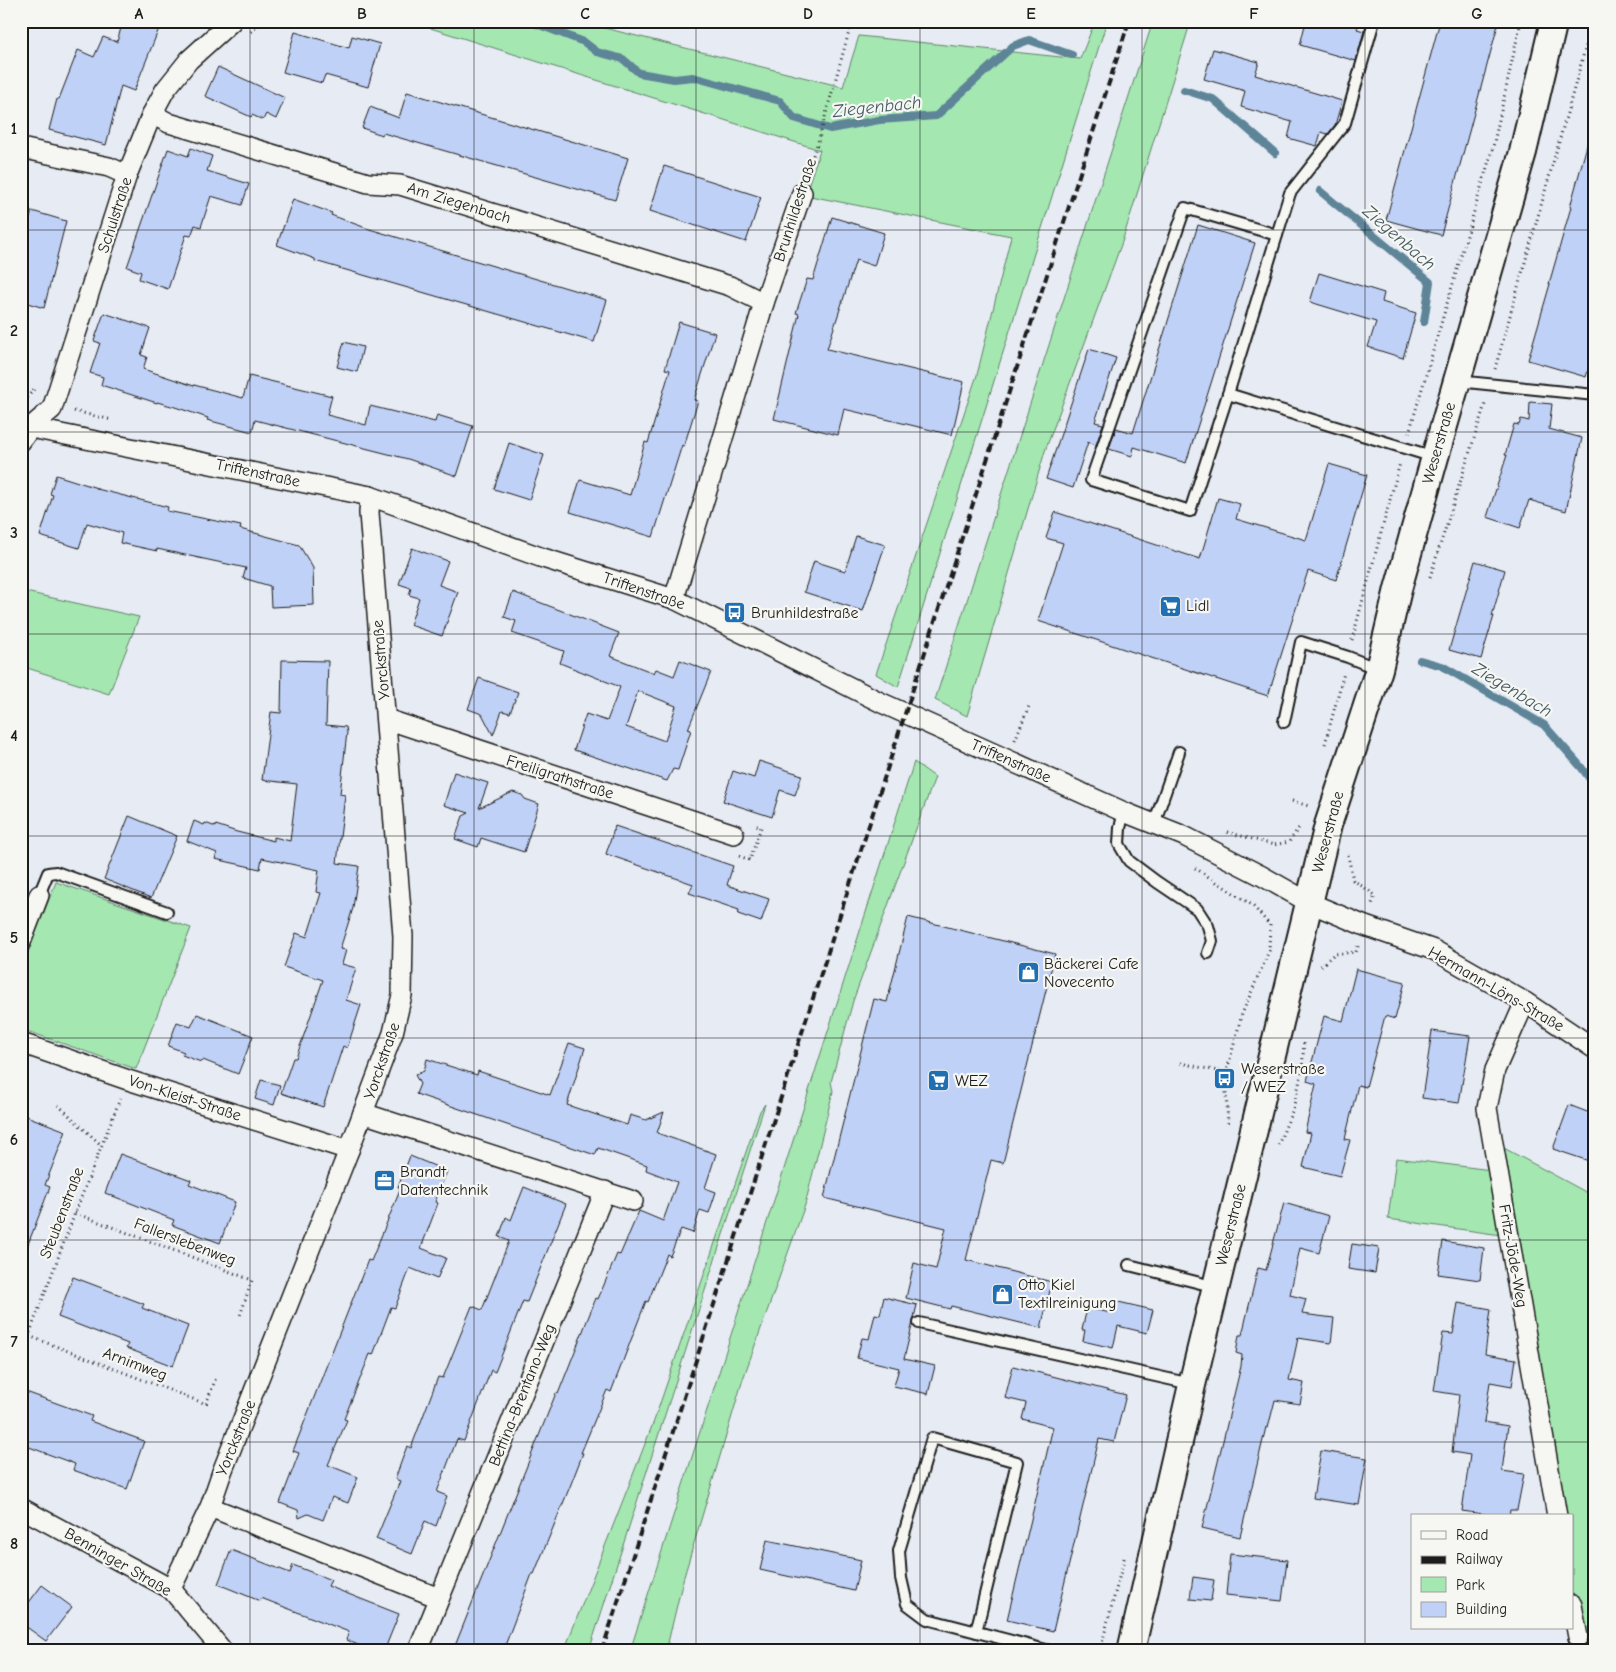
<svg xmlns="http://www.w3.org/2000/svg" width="1616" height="1672" viewBox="0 0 1616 1672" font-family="'Comic Neue',sans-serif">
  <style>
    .green { fill: #a4e7b1; stroke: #608266 }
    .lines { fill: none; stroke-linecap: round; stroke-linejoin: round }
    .stream { stroke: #5d8497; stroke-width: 8 }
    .building { fill: #c0d1f7; stroke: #1c1c1c; fill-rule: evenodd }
    .lane-casing { stroke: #1c1c1c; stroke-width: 14 }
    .street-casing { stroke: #1c1c1c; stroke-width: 22 }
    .secondary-casing { stroke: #1c1c1c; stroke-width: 30 }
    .path { stroke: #1c1c1c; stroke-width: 3; stroke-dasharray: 1 4; stroke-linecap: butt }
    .lane { stroke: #f6f6f2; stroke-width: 10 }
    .street { stroke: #f6f6f2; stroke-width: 19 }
    .secondary { stroke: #f6f6f2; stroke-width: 26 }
    .rail { stroke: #1c1c1c; stroke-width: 4; stroke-dasharray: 8 4; stroke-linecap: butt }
    .grid { fill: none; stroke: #1c1c1c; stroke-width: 1; stroke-opacity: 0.55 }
    .labels { text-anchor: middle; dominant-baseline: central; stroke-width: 4.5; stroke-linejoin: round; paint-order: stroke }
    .street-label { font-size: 16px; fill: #1c1c1c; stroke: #f6f6f2 }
    .poi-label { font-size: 16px; fill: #1c1c1c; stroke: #f6f6f2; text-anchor: start }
    .water-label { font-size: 18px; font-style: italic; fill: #425964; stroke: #f6f6f2 }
    .neatline { fill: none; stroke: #1c1c1c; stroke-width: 2 }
    .grid-label { font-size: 16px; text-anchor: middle; font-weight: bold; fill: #1c1c1c }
  </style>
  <rect width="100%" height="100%" fill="#e6ebf4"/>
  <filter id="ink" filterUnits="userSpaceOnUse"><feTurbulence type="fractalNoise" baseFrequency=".02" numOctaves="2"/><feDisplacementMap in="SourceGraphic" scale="10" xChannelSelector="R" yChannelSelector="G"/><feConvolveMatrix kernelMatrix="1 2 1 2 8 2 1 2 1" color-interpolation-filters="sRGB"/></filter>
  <g filter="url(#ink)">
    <g class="green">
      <polygon points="408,21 576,21 843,87 859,36 1080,59 1095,21 1107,21 898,687 876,674 977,375 1011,236 805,195 820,150"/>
      <polygon points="1153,21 1191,21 1122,242 1045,451 967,716 935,700"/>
      <polygon points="21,591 139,617 109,694 21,666"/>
      <polygon points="914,762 935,777 853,1001 831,1082 833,1091 805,1205 743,1379 683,1580 666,1651 630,1651"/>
      <polygon points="56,882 191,928 136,1069 21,1029 21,970"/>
      <polygon points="765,1104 589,1651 564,1651 654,1421 760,1111"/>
      <polygon points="1502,1147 1595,1197 1595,1651 1570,1651 1567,1628 1572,1628 1572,1516 1548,1516 1501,1235 1388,1219 1396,1158 1507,1172"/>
    </g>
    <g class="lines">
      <g class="stream">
        <polyline points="529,21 584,42 597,52 623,59 639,73 674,79 693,77 780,101 794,118 830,129 879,120 936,116 1013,46 1029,40 1072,55"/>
        <polyline points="1184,90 1213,99 1275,153"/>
        <polyline points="1320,191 1430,282 1424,322"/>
        <polyline points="1420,660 1442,666 1544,725 1581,767 1595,786"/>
      </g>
    </g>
    <g class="building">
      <polygon points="123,21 162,21 134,91 121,86 106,145 49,130 57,99 59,99 78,50 94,57 103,37 117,42"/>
      <polygon points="1306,21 1360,21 1357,29 1364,31 1356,61 1300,45"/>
      <polygon points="1440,21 1499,21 1441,235 1386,220"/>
      <polygon points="295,32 349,48 352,36 380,44 368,87 325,75 322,83 283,72"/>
      <polygon points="1213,49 1259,62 1255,75 1342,101 1335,125 1328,134 1321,132 1317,146 1288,138 1292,122 1241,107 1245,91 1204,79"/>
      <polygon points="218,67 285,98 276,119 266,114 263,120 252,115 251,117 205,96"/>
      <polygon points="407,92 628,158 615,200 383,133 382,135 362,128 370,107 399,118"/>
      <polygon points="1589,138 1595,139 1595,348 1586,377 1528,360 1550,284 1549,284 1571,207 1570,207"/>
      <polygon points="191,148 212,156 207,171 249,184 242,205 211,196 201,227 195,225 191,236 186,235 168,289 139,279 141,272 127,267 168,149 188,156"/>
      <polygon points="664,166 761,197 746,242 650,211"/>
      <polygon points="293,199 332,213 331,215 366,228 607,300 594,342 315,261 315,259 277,245"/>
      <polygon points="32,211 66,221 44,308 21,301 21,248"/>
      <polygon points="832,217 884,233 874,266 856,260 827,349 964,382 952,435 844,409 838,435 774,419 799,314 796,313 807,279 813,280"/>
      <polygon points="1198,225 1255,243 1186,463 1134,447 1132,456 1109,449 1116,428 1133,433"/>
      <polygon points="1319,273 1384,293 1382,302 1416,313 1403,358 1368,347 1376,322 1310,302"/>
      <polygon points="104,313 150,328 141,355 147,357 143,369 194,386 194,385 243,398 249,376 332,396 327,415 366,425 370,406 435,422 437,415 473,426 457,476 408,459 255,420 252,432 207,420 208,418 175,407 157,402 157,403 101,385 103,377 90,373 100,343 94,341"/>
      <polygon points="679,322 715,333 694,400 698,401 684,446 682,445 653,537 570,512 580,480 630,495 645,442 648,443 670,370 665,369"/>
      <polygon points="344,342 363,347 357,372 337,367"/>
      <polygon points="1089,349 1116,358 1095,422 1103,424 1096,445 1088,442 1073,488 1046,479"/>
      <polygon points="1530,402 1552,404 1549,429 1582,438 1566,511 1529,500 1520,528 1487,517 1507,455 1505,455 1514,424 1519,425 1521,419 1529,421"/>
      <polygon points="509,443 544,455 529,500 494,489"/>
      <polygon points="1329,464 1367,475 1336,580 1308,571 1268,696 1038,621 1063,543 1046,538 1055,512 1200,559 1218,498 1240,504 1236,519 1306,540"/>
      <polygon points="56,475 97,488 97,489 168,507 167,511 241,526 240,529 299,545 313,568 314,605 271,607 270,586 243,578 246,568 157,549 157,551 120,543 122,533 87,523 79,548 40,536 53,495 50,494"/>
      <polygon points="856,536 885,545 863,611 804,592 814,561 845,571"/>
      <polygon points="412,548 448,561 439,585 458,592 442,636 410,625 419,598 409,595 411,588 399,584"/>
      <polygon points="1475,561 1505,570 1492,616 1494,616 1481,659 1449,650"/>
      <path d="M513,592L619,633L610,656L654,673L656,669L674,676L680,660L711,672L688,729L691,730L678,770L673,769L667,781L574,750L586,714L607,721L620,687L560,663L564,651L512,633L516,621L504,617ZM638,691L676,706L665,741L626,727Z"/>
      <polygon points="282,660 328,661 326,725 346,727 347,732 340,794 345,795 337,863 359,866 353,908 340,949 346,950 342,964 356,968 346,1000 361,1005 347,1048 343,1046 323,1107 281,1093 293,1058 296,1058 323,980 284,967 296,933 307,937 321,893 316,892 319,870 262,858 260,869 215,859 217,853 187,841 194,821 204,825 205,823 216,827 216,825 237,832 274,841 274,837 290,841 297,784 262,780 271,712 281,713"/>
      <polygon points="479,678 518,692 510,713 502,711 493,735 482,714 468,709"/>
      <polygon points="759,761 802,775 795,795 780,790 772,817 723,801 733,771 754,778"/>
      <polygon points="454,772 488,783 479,808 513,792 522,795 525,799 539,804 524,852 481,838 478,847 455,839 463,816 469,813 444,805"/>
      <polygon points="129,816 177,836 151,898 104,879"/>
      <polygon points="615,826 733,866 727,885 769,899 761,922 738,914 739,910 689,893 693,884 606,854"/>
      <polygon points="908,917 1055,954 1003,1163 991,1160 966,1260 1052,1282 1041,1328 951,1306 950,1309 906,1298 914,1263 936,1269 946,1228 824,1198 874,999 887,1002"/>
      <polygon points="1356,969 1405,982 1395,1019 1385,1016 1366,1087 1358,1085 1345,1139 1350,1140 1340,1176 1303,1167 1311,1133 1305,1132 1316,1084 1307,1081 1324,1016 1343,1021"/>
      <polygon points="197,1014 253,1036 238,1074 203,1060 201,1062 182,1055 184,1052 168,1046 177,1022 191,1027"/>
      <polygon points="1432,1031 1470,1036 1459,1103 1422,1098"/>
      <polygon points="569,1043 585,1048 567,1105 627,1125 630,1115 646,1120 664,1112 657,1133 716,1154 705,1188 716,1192 709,1213 700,1210 693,1233 681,1229 670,1256 667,1254 648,1302 646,1301 611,1392 607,1390 581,1453 583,1453 571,1484 534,1574 532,1574 503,1651 453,1651 556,1393 558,1394 596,1298 598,1299 617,1254 620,1255 639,1211 663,1221 677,1182 646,1170 647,1165 598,1148 595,1155 416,1094 420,1084 415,1075 424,1071 427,1059 477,1075 478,1071 550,1095"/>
      <polygon points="261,1080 280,1085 274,1105 255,1099"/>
      <polygon points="1569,1105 1595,1115 1595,1163 1553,1149"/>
      <polygon points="21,1114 66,1131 45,1185 50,1187 23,1257 21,1257"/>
      <polygon points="120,1154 191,1180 189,1184 235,1202 220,1243 172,1225 174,1220 105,1193"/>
      <polygon points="410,1156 447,1171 435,1202 438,1203 421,1248 446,1258 437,1279 410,1268 395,1308 391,1307 373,1355 370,1354 344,1419 347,1420 328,1465 358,1477 348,1503 332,1497 323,1520 308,1514 299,1518 298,1510 280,1503 299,1453 293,1451 368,1260 371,1261 401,1188 398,1187"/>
      <polygon points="524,1187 566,1204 527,1302 523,1301 495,1372 491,1370 464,1441 457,1439 437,1492 447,1496 436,1526 425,1521 412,1554 376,1539 400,1481 395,1479 407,1446 411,1448 438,1377 443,1378 472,1306 482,1310 509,1241 499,1237 506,1217 511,1220"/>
      <polygon points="1284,1203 1329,1216 1319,1253 1300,1248 1290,1295 1306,1299 1302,1314 1334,1318 1331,1343 1298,1338 1289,1380 1304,1383 1300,1404 1275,1400 1268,1428 1266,1427 1240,1537 1202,1528 1241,1366 1242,1355 1236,1353 1239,1335 1242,1335 1258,1268 1266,1270"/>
      <polygon points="1443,1241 1484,1248 1480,1280 1438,1274"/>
      <polygon points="1352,1244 1379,1248 1375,1273 1348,1269"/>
      <polygon points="73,1277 144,1304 142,1308 188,1326 173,1366 126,1348 128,1344 58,1317"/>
      <polygon points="884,1297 917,1305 904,1359 935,1366 928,1394 894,1386 899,1368 857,1358 862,1338 869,1339 875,1314 880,1315"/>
      <polygon points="1114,1301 1153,1310 1147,1333 1118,1326 1113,1348 1083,1341 1085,1330 1082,1330 1087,1308 1111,1313"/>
      <polygon points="1458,1303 1491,1309 1485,1354 1516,1359 1512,1386 1490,1382 1484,1422 1508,1426 1502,1471 1524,1474 1517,1510 1510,1510 1509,1516 1497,1516 1462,1511 1470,1455 1452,1452 1459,1395 1434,1391 1443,1333 1453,1334"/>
      <polygon points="1013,1366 1126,1395 1114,1442 1099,1439 1053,1631 1007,1620 1053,1427 1022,1419 1026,1403 1005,1398"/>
      <polygon points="26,1392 92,1416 90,1421 144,1441 127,1489 73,1470 75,1464 21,1444 21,1406"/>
      <polygon points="1321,1451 1367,1458 1359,1505 1313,1498"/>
      <polygon points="767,1540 861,1560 854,1591 760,1570"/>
      <polygon points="231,1550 290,1573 293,1565 331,1580 328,1586 399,1614 384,1651 373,1651 346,1640 349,1632 261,1598 260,1601 218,1584"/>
      <polygon points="1230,1554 1287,1560 1282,1601 1226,1595"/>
      <polygon points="1193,1577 1214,1580 1211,1601 1190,1599"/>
      <polygon points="42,1585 72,1607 46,1641 21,1623 21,1613"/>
    </g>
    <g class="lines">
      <defs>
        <g id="lane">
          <polyline points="1374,21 1345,123 1290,193 1228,394 1434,457"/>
          <polyline points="1457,381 1595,395"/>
          <polyline points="1228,394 1190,511 1091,480 1185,208 1277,235"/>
          <polyline points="1284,722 1301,642 1348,657 1378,669"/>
          <polyline points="1124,812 1120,828 1119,844 1129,861 1157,882 1197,909 1208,926 1212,941 1208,953"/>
          <polyline points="1154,824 1179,752"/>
          <polyline points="39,895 48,873 56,872 167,912"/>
          <polyline points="1129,1265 1216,1287"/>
          <polyline points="919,1323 1191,1384"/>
          <polyline points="976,1632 1017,1462 932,1438 899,1551 901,1578 907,1604 927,1619 1050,1651"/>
        </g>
        <g id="street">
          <polyline points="152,114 169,123 368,183 400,185 730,286 764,303"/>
          <polyline points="21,148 109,167 127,175"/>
          <polyline points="21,426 370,496 543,558 674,599 882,703 1124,812 1184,836 1262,876 1310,903 1365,926 1434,950 1525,1002 1595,1049"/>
          <polyline points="21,441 32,426 52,409 127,175 152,114 165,90 189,60 232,21"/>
          <polyline points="674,599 764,303 802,193"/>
          <polyline points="386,719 734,834"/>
          <polyline points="21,942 39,895"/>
          <polyline points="1525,1002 1495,1070 1487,1108 1557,1516"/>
          <polyline points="21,1043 128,1080 349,1150"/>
          <polyline points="363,1113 633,1201"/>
          <polyline points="210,1507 439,1598"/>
          <polyline points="21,1508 171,1589 223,1651"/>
          <polyline points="171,1589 210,1507 222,1472 349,1150 393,1033 402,995 403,936 369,513 370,496"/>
          <polyline points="1572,1605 1578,1637"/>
          <polyline points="418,1651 605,1191"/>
        </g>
        <polyline id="secondary" points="1131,1651 1192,1385 1328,825 1379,669 1398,589 1435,457 1523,152 1554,21"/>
      </defs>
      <use href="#lane" class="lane-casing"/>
      <use href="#street" class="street-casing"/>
      <use href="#secondary" class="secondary-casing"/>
      <g class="path">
        <polyline points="251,32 264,21"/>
        <polyline points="806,174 818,142 852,21"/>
        <polyline points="1495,369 1593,21"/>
        <polyline points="24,402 34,389"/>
        <polyline points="74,411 112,420"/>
        <polyline points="1409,433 1493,147 1521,21"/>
        <polyline points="1430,577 1486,401"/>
        <polyline points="1352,640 1400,463"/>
        <polyline points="1015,740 1029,706"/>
        <polyline points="1325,744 1344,673"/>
        <polyline points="1292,801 1309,806"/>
        <polyline points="1227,832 1274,845 1289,842 1300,826"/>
        <polyline points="1348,855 1353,880 1375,895 1371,907"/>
        <polyline points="739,856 750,860 761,827 753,825"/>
        <polyline points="1195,868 1252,905 1270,925 1269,951 1242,1014 1225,1078 1228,1123"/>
        <polyline points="1321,966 1334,954 1356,952 1358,946"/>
        <polyline points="1180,1063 1227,1073"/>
        <polyline points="58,1105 101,1145"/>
        <polyline points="1278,1145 1293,1109 1302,1072 1304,1040"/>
        <polyline points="75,1213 252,1280 240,1316"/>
        <polyline points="29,1336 206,1404 216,1378"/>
        <polyline points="21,1356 75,1213 120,1099"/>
        <polyline points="1100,1651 1125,1555"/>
      </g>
      <use href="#lane" class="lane"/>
      <use href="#street" class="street"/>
      <use href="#secondary" class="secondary"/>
      <polyline class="rail" points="602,1651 1129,21"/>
    </g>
  </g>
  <path class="grid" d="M250,21V1651M474,21V1651M696,21V1651M920,21V1651M1142,21V1651M1365,21V1651M21,230H1595M21,432H1595M21,634H1595M21,836H1595M21,1038H1595M21,1240H1595M21,1442H1595"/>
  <defs>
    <symbol id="supermarket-square" viewBox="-11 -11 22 22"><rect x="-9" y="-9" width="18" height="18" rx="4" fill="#1f6fb2" stroke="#f6f6f2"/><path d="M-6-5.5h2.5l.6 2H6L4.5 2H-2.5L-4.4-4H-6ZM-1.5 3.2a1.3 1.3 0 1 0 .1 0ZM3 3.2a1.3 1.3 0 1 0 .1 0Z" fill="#fff"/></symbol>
    <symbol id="bus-square" viewBox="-11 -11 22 22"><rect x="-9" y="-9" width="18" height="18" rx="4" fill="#1f6fb2" stroke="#f6f6f2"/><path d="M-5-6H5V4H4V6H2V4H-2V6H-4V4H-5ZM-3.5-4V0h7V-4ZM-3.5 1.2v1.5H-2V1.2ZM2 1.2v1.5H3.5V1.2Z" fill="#fff"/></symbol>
    <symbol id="shop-square" viewBox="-11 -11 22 22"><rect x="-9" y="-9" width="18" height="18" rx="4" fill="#1f6fb2" stroke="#f6f6f2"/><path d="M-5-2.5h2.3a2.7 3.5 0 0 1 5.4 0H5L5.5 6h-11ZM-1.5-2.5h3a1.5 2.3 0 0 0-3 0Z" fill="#fff"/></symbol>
    <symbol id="office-square" viewBox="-11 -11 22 22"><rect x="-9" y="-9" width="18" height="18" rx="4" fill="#1f6fb2" stroke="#f6f6f2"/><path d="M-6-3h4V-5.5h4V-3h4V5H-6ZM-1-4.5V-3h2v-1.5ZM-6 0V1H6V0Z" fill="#fff"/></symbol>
  </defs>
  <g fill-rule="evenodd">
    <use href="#supermarket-square" x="1158" y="594" width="25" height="25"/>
    <use href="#bus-square" x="722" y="600" width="25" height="25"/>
    <use href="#shop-square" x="1016" y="960" width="25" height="25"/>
    <use href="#bus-square" x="1212" y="1066" width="25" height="25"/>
    <use href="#supermarket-square" x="926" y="1068" width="25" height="25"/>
    <use href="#office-square" x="372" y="1168" width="25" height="25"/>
    <use href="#shop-square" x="990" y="1282" width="25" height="25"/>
  </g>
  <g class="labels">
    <g class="street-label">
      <text transform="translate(459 203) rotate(17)">Am Ziegenbach</text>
      <text transform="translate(795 210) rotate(-72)">Brunhildestraße</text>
      <text transform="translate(115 215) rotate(-72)">Schulstraße</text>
      <text transform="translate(1439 443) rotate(-74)">Weserstraße</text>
      <text transform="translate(258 473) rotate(12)">Triftenstraße</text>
      <text transform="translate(644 591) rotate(19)">Triftenstraße</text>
      <text transform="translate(381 660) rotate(-95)">Yorckstraße</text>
      <text transform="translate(1011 761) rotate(24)">Triftenstraße</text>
      <text transform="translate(560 777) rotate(18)">Freiligrathstraße</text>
      <text transform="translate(1328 832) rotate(-75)">Weserstraße</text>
      <text transform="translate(1496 989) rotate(30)">Hermann-Löns-Straße</text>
      <text transform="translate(382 1061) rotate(-71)">Yorckstraße</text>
      <text transform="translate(185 1098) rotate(18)">Von-Kleist-Straße</text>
      <text transform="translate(62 1213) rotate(-69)">Steubenstraße</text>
      <text transform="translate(1231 1225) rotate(-76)">Weserstraße</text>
      <text transform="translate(185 1242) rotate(21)">Fallerslebenweg</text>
      <text transform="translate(1513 1256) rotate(80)">Fritz-Jöde-Weg</text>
      <text transform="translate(135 1364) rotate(21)">Arnimweg</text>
      <text transform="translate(522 1395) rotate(-68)">Bettina-Brentano-Weg</text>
      <text transform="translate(236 1438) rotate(-68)">Yorckstraße</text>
      <text transform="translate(118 1562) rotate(30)">Benninger Straße</text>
    </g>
    <g class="poi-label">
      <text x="1186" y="606">Lidl</text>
      <text x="751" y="613">Brunhildestraße</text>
      <text x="1044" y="964">Bäckerei Cafe<tspan x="1044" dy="18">Novecento</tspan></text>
      <text x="1241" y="1069">Weserstraße<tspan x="1241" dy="18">/ WEZ</tspan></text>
      <text x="955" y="1081">WEZ</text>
      <text x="400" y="1172">Brandt<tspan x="400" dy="18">Datentechnik</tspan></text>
      <text x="1018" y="1285">Otto Kiel<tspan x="1018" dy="18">Textilreinigung</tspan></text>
    </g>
    <g class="water-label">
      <text transform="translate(877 107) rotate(-6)">Ziegenbach</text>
      <text transform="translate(1399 238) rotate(41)">Ziegenbach</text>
      <text transform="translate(1512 690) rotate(31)">Ziegenbach</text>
    </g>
  </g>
  <rect width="1616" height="1672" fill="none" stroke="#f6f6f2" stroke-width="55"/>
  <rect x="1411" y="1514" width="162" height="115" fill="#f6f6f2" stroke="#9f9f9c"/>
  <rect x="1421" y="1531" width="25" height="8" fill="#f6f6f2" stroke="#9f9f9c"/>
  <text x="1456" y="1540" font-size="15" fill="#1c1c1c">Road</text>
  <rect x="1421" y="1556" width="25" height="8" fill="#1c1c1c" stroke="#9f9f9c"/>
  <text x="1456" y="1564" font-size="15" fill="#1c1c1c">Railway</text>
  <rect x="1421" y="1577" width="25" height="15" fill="#a4e7b1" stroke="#9f9f9c"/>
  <text x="1456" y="1590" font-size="15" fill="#1c1c1c">Park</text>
  <rect x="1421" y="1602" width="25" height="15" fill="#c0d1f7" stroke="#9f9f9c"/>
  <text x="1456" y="1614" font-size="15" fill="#1c1c1c">Building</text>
  <rect x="28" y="28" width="1560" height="1616" class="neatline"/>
  <g class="grid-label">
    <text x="139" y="19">A</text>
    <text x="362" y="19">B</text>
    <text x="585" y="19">C</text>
    <text x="808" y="19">D</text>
    <text x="1031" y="19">E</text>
    <text x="1254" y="19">F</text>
    <text x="1477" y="19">G</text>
    <text x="14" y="134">1</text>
    <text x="14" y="336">2</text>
    <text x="14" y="538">3</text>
    <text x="14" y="741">4</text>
    <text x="14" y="943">5</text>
    <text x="14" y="1145">6</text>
    <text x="14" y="1347">7</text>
    <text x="14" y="1549">8</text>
  </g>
</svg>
